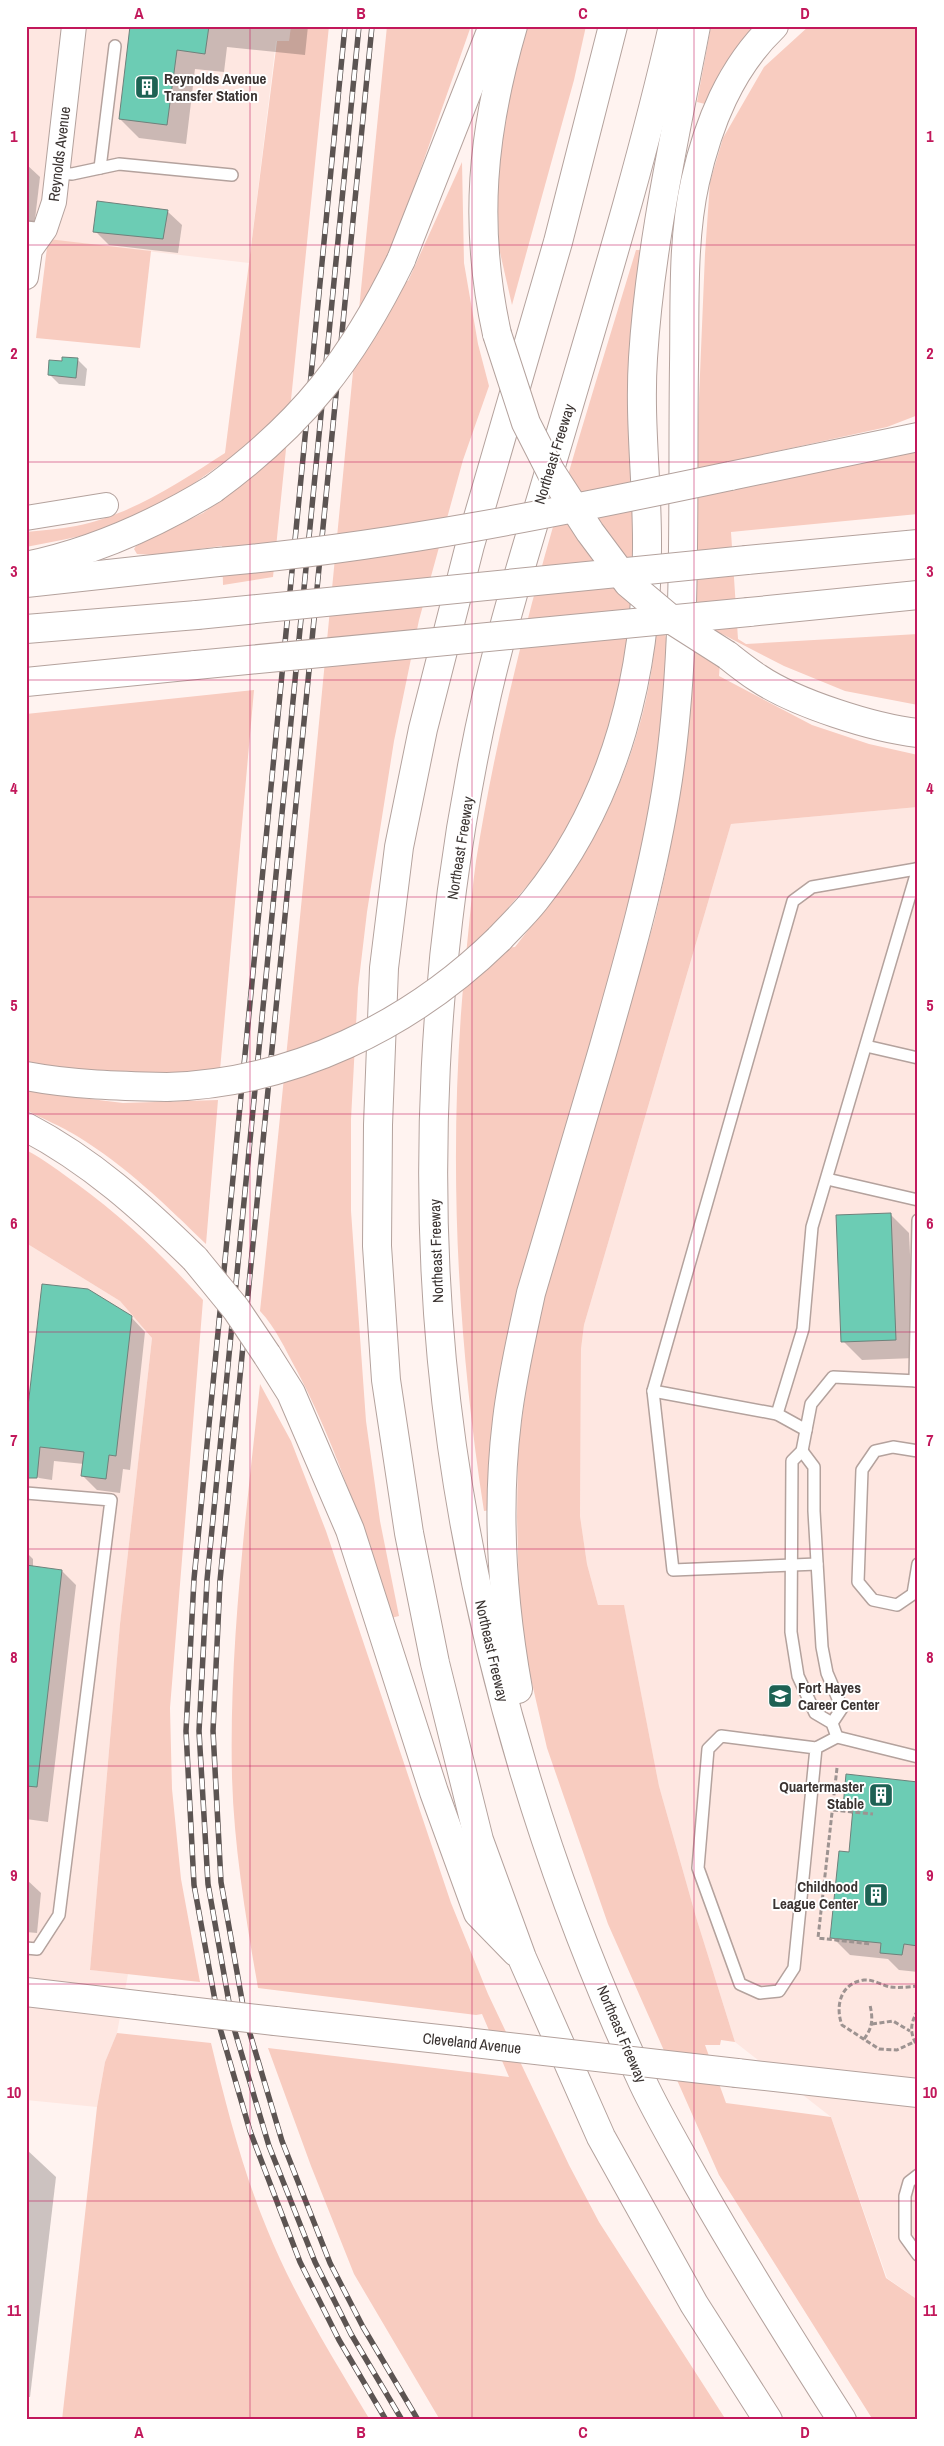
<svg xmlns="http://www.w3.org/2000/svg" width="944" height="2446" viewBox="0 0 944 2446" font-family="'Archivo Narrow',sans-serif">
  <style>
    .built { fill: #fee7e1 }
    .green { fill: #f8ccc0 }
    .shadow { fill: #0003 }
    .building { fill: #6cccb4; stroke: #6f817b }
    .lines { fill: none; stroke-linecap: round; stroke-linejoin: round }
    .lane-casing { stroke: #b4a29d; stroke-width: 14 }
    .street-casing { stroke: #b4a29d; stroke-width: 26 }
    .primary-casing { stroke: #b4a29d; stroke-width: 30 }
    .highway-casing { stroke: #b4a29d; stroke-width: 30 }
    .path { stroke: #9d9391; stroke-width: 3; stroke-dasharray: 5 2.5; stroke-linecap: butt }
    .lane { stroke: #fff; stroke-width: 11 }
    .street { stroke: #fff; stroke-width: 24 }
    .primary { stroke: #fff; stroke-width: 28 }
    .highway { stroke: #fff; stroke-width: 28 }
    .rail-casing { stroke: #5c5452; stroke-width: 5.5 }
    .rail { stroke: #fff; stroke-width: 4; stroke-dasharray: 11; stroke-linecap: butt }
    .primary-bridge-casing { stroke: #b4a29d; stroke-width: 30; stroke-linecap: butt }
    .highway-bridge-casing { stroke: #b4a29d; stroke-width: 30; stroke-linecap: butt }
    .primary-bridge { stroke: #fff; stroke-width: 28 }
    .highway-bridge { stroke: #fff; stroke-width: 28 }
    .grid { fill: none; stroke: #c2185b; stroke-width: 1; stroke-opacity: 0.55 }
    .labels { text-anchor: middle; dominant-baseline: central; stroke-width: 4; stroke-linejoin: round; paint-order: stroke }
    .poi-label { font-size: 15px; font-weight: bold; fill: #3a3331; stroke: #fff; text-anchor: start }
    .street-label { font-size: 15px; fill: #3a3331; stroke: #fff }
    .neatline { fill: none; stroke: #c2185b; stroke-width: 2 }
    .grid-label { font-size: 16px; text-anchor: middle; font-weight: bold; fill: #c2185b }
  </style>
  <rect width="100%" height="100%" fill="#fff3f0"/>
  <g class="built">
    <polygon points="26,26 291,26 289,41 276,41 249,263 26,237"/>
    <polygon points="918,807 918,2300 887,2278 831,2117 735,2042 696,1917 659,1786 624,1606 598,1605 587,1564 580,1516 581,1349 584,1325 731,824"/>
    <polygon points="26,1243 120,1301 152,1338 120,1624 90,1970 128,1974 117,2033 105,2062 97,2107 26,2100"/>
  </g>
  <g class="green">
    <path d="M291,26H329L273,577L223,585L222,546L154,555L137,554L134,549L136,546L203,513L225,497L224,462C193,484 162,508 126,522C95,535 60,540 26,547V532C43,530 60,529 76,526C131,515 180,482 225,453L277,41H289Z"/>
    <path d="M387,26H471L403,219L382,270L408,281L462,162L464,263L478,344L489,386L463,460L419,620L394,741L367,912L358,988L351,1119V1211L366,1421L380,1521L399,1616L391,1618C364,1534 338,1448 296,1369C285,1349 276,1328 260,1311C305,883 344,455 387,26Z"/>
    <polygon points="524,26 586,26 574,80 512,305 499,248 497,178 508,94"/>
    <polygon points="711,26 754,26 722,68 705,104 697,102"/>
    <polygon points="809,26 918,26 918,415 887,427 724,463 726,491 918,445 918,514 731,532 738,639 746,644 918,634 918,705 845,691 784,666 722,634 719,676 812,725 869,744 918,755 918,807 731,824 584,1325 581,1349 580,1516 587,1564 598,1605 624,1605 659,1786 696,1917 735,2042 721,2040 720,2045 705,2045 726,2103 831,2117 886,2278 918,2300 918,2420 873,2420 719,2175 608,1924 547,1748 525,1653 519,1597 517,1517 518,1447 530,1361 546,1291 654,922 666,870 680,790 688,732 693,675 696,470 705,254 710,182 723,138 764,67"/>
    <polygon points="48,239 151,251 140,348 36,338"/>
    <path d="M636,250H643L632,323L629,360L635,518L632,639L627,669L588,794L546,864L483,937L498,948L515,947C546,907 579,867 602,822C627,772 646,715 653,659C656,636 657,613 659,591L668,652L657,786L492,1510L484,1511C455,1323 447,1135 467,945C470,917 472,889 476,861C509,653 575,452 636,250Z"/>
    <polygon points="254,690 220,1070 123,1076 26,1066 26,714"/>
    <path d="M26,1091L123,1103L218,1100L206,1244C166,1205 126,1166 77,1136C61,1126 43,1119 26,1110Z"/>
    <path d="M26,1150C45,1160 60,1172 77,1184C126,1220 163,1256 203,1300L170,1708L172,1789L181,1879L200,1982L90,1970L120,1624L152,1338L120,1301L26,1243Z"/>
    <path d="M260,1384L291,1441L326,1531L451,1903L488,1994L569,2165L599,2222L726,2420H440L354,2274L311,2166L268,2048L509,2077L482,2014L476,2015L258,1988C246,1919 234,1848 232,1777C229,1646 246,1515 260,1384Z"/>
    <path d="M117,2033L211,2043C226,2105 242,2169 267,2229C294,2296 333,2358 370,2420H62L97,2107L105,2062Z"/>
  </g>
  <g class="shadow">
    <polygon points="145,26 308,26 305,55 227,47 224,72 195,69 186,144 139,138 120,119"/>
    <polygon points="26,164 40,177 33,236 26,235"/>
    <polygon points="167,211 182,225 178,253 109,245 95,231"/>
    <polygon points="77,359 87,369 85,386 59,384 49,374 63,363"/>
    <polygon points="890,1214 909,1233 915,1358 862,1360 843,1341"/>
    <polygon points="131,1317 145,1332 130,1470 123,1469 120,1493 97,1490 83,1476 84,1464 54,1461 52,1480 39,1478 26,1466"/>
    <polygon points="26,1552 33,1559 33,1567 62,1571 76,1585 48,1822 26,1819"/>
    <polygon points="918,1784 918,1972 899,1970 888,1959 850,1955 832,1937 850,1853 854,1816 844,1807"/>
    <polygon points="26,1879 41,1893 37,1933 26,1932"/>
    <polygon points="26,2149 56,2177 30,2397 26,2397"/>
  </g>
  <g class="building">
    <polygon points="130,26 209,26 205,54 177,50 167,125 119,119"/>
    <polygon points="97,201 168,210 163,239 93,232"/>
    <polygon points="62,357 78,358 76,378 48,375 49,360 62,361"/>
    <polygon points="891,1213 896,1340 841,1342 836,1215"/>
    <polygon points="42,1284 88,1289 132,1316 116,1456 109,1455 106,1479 81,1476 84,1452 40,1447 37,1478 26,1478 26,1424"/>
    <polygon points="26,1565 62,1570 37,1787 26,1786"/>
    <polygon points="846,1774 918,1782 918,1946 904,1944 902,1955 880,1953 881,1943 830,1938 839,1851 849,1852 853,1808 843,1807"/>
  </g>
  <g class="lines">
    <defs>
      <g id="lane">
        <polyline points="100,168 115,46"/>
        <polyline points="57,173 72,174 119,164 232,175"/>
        <polyline points="26,227 45,229"/>
        <polyline points="866,1046 918,1058"/>
        <polyline points="827,1179 918,1200"/>
        <polyline points="915,1381 918,1220"/>
        <polyline points="653,1391 777,1414 806,1430"/>
        <polyline points="777,1414 803,1329 812,1227 918,868"/>
        <polyline points="802,1451 814,1467 814,1511 822,1647 827,1673 842,1708 832,1723"/>
        <polyline points="918,1451 893,1447 875,1451 862,1470 858,1582 873,1600 897,1605 913,1594 918,1564"/>
        <polyline points="26,1493 111,1500 59,1915 37,1949 26,1948"/>
        <polyline points="817,1564 673,1570 653,1391 793,901 812,887 916,869"/>
        <polyline points="837,1737 832,1723 815,1713 798,1676 791,1632 792,1461 802,1451 811,1404 833,1377 918,1381"/>
        <polyline points="816,1748 721,1736 708,1749 698,1868 740,1984 760,1993 779,1991 794,1968 816,1748 837,1737 918,1757"/>
        <polyline points="918,2175 909,2182 905,2196 905,2237 918,2255"/>
      </g>
      <g id="street">
        <polyline points="26,277 30,250 45,229 54,202 74,26"/>
        <polyline points="26,518 106,505"/>
      </g>
      <g id="primary">
        <polyline points="26,1992 171,2009"/>
        <polyline points="275,2021 457,2041"/>
        <polyline points="737,2073 918,2093"/>
      </g>
      <g id="highway">
        <polyline points="613,26 558,242 470,545 423,729 399,847 384,968 378,1125 377,1246 386,1380 409,1533 435,1663 479,1840 522,1958 601,2137 694,2304 768,2420"/>
        <path d="M673,26C643,157 604,286 566,415C539,508 509,600 487,694C432,938 417,1198 452,1446C483,1664 550,1884 643,2083C659,2117 679,2150 697,2183C743,2264 792,2342 842,2420"/>
        <polyline points="401,260 493,26"/>
        <path d="M497,334C473,225 482,132 513,26"/>
        <polyline points="730,476 918,437"/>
        <polyline points="747,560 918,544"/>
        <path d="M26,566C94,552 154,525 213,489"/>
        <polyline points="26,583 218,562"/>
        <polyline points="749,612 918,595"/>
        <polyline points="26,629 197,615"/>
        <path d="M727,655C737,663 747,671 758,678C795,703 873,728 918,733"/>
        <polyline points="26,682 196,665"/>
        <path d="M499,939C511,926 524,914 535,900C617,798 648,669 647,541C647,480 639,419 643,358C650,246 675,136 696,26"/>
        <path d="M26,1076C73,1085 120,1086 167,1087"/>
        <path d="M26,1127C91,1161 143,1208 195,1259"/>
        <polyline points="267,1355 291,1393 350,1530 434,1792 478,1913 516,1952"/>
        <path d="M518,1689C502,1600 496,1510 507,1420C512,1377 522,1335 531,1293C555,1213 578,1133 602,1053C628,962 654,872 668,779C688,643 682,502 684,365C685,306 682,239 695,182C708,124 730,68 774,26"/>
      </g>
    </defs>
    <use href="#lane" class="lane-casing"/>
    <use href="#street" class="street-casing"/>
    <use href="#primary" class="primary-casing"/>
    <use href="#highway" class="highway-casing"/>
    <g class="path">
      <polyline points="837,1768 818,1938 871,1944"/>
      <polyline points="833,1810 873,1814"/>
      <path d="M918,1986C909,1987 899,1988 890,1987C881,1985 873,1979 864,1980C840,1983 835,2007 842,2025L879,2049L897,2050L918,2040"/>
      <path d="M918,2010C910,2024 909,2033 918,2047"/>
      <polyline points="872,2024 893,2021 910,2031"/>
      <path d="M864,2039C873,2027 873,2019 870,2005"/>
    </g>
    <use href="#lane" class="lane"/>
    <use href="#street" class="street"/>
    <use href="#primary" class="primary"/>
    <use href="#highway" class="highway"/>
    <defs>
      <g id="rail">
        <polyline points="345,26 194,1579 186,1731 194,1885 220,2028 250,2131 300,2262 339,2340 386,2420"/>
        <polyline points="359,26 207,1580 199,1731 208,1884 233,2025 269,2146 315,2262 351,2334 402,2420"/>
        <polyline points="372,26 220,1581 213,1731 221,1882 245,2017 282,2141 330,2263 363,2327 418,2420"/>
      </g>
    </defs>
    <use href="#rail" class="rail-casing"/>
    <use href="#rail" class="rail"/>
    <defs>
      <g id="primary-bridge">
        <polyline points="171,2009 275,2021"/>
        <polyline points="457,2041 737,2073"/>
      </g>
      <g id="highway-bridge">
        <polyline points="497,334 526,423 551,472 590,532 628,583 672,620 727,655"/>
        <path d="M213,489C303,423 352,360 401,260"/>
        <path d="M218,562C390,547 560,512 730,476"/>
        <polyline points="197,615 747,560"/>
        <polyline points="196,665 749,612"/>
        <path d="M167,1087C293,1083 410,1026 499,939"/>
        <polyline points="195,1259 236,1309 267,1355"/>
      </g>
    </defs>
    <use href="#primary-bridge" class="primary-bridge-casing"/>
    <use href="#highway-bridge" class="highway-bridge-casing"/>
    <use href="#primary-bridge" class="primary-bridge"/>
    <use href="#highway-bridge" class="highway-bridge"/>
  </g>
  <path class="grid" d="M250,26V2420M472,26V2420M694,26V2420M26,245H918M26,462H918M26,680H918M26,897H918M26,1114H918M26,1332H918M26,1549H918M26,1766H918M26,1984H918M26,2201H918"/>
  <defs>
    <symbol id="building-square" viewBox="-11 -11 22 22"><rect x="-9" y="-9" width="18" height="18" rx="4" fill="#1e6254" stroke="#fff"/><path d="M-4-6H4V6H1V3H-1V6H-4ZM-2.5-4.3h1.7v1.8h-1.7ZM.8-4.3h1.7v1.8H.8ZM-2.5-1h1.7V.8h-1.7ZM.8-1h1.7V.8H.8Z" fill="#fff"/></symbol>
    <symbol id="school-square" viewBox="-11 -11 22 22"><rect x="-9" y="-9" width="18" height="18" rx="4" fill="#1e6254" stroke="#fff"/><path d="M0-5L7-2L0 1L-7-2ZM-4 1L0 2.5L4 1V4Q0 6-4 4Z" fill="#fff"/></symbol>
  </defs>
  <g fill-rule="evenodd">
    <use href="#building-square" x="133" y="73" width="28" height="28"/>
    <use href="#school-square" x="766" y="1682" width="28" height="28"/>
    <use href="#building-square" x="867" y="1781" width="28" height="28"/>
    <use href="#building-square" x="862" y="1881" width="28" height="28"/>
  </g>
  <g class="labels">
    <g class="poi-label">
      <text x="164" y="78">Reynolds Avenue<tspan x="164" dy="17">Transfer Station</tspan></text>
      <text x="798" y="1687">Fort Hayes<tspan x="798" dy="17">Career Center</tspan></text>
      <text x="864" y="1786" text-anchor="end">Quartermaster<tspan x="864" dy="17">Stable</tspan></text>
      <text x="858" y="1886" text-anchor="end">Childhood<tspan x="858" dy="17">League Center</tspan></text>
    </g>
    <g class="street-label">
      <text transform="translate(59 154) rotate(-83)">Reynolds Avenue</text>
      <text transform="translate(554 454) rotate(-73)">Northeast Freeway</text>
      <text transform="translate(460 848) rotate(-81)">Northeast Freeway</text>
      <text transform="translate(436 1251) rotate(-92)">Northeast Freeway</text>
      <text transform="translate(492 1651) rotate(77)">Northeast Freeway</text>
      <text transform="translate(622 2034) rotate(67)">Northeast Freeway</text>
      <text transform="translate(472 2043) rotate(6)">Cleveland Avenue</text>
    </g>
  </g>
  <rect width="944" height="2446" fill="none" stroke="#ffffff" stroke-width="55"/>
  <rect x="28" y="28" width="888" height="2390" class="neatline"/>
  <g class="grid-label">
    <text x="139" y="19">A</text>
    <text x="361" y="19">B</text>
    <text x="583" y="19">C</text>
    <text x="805" y="19">D</text>
    <text x="14" y="142">1</text>
    <text x="930" y="142">1</text>
    <text x="14" y="359">2</text>
    <text x="930" y="359">2</text>
    <text x="14" y="577">3</text>
    <text x="930" y="577">3</text>
    <text x="14" y="794">4</text>
    <text x="930" y="794">4</text>
    <text x="14" y="1011">5</text>
    <text x="930" y="1011">5</text>
    <text x="14" y="1229">6</text>
    <text x="930" y="1229">6</text>
    <text x="14" y="1446">7</text>
    <text x="930" y="1446">7</text>
    <text x="14" y="1663">8</text>
    <text x="930" y="1663">8</text>
    <text x="14" y="1881">9</text>
    <text x="930" y="1881">9</text>
    <text x="14" y="2098">10</text>
    <text x="930" y="2098">10</text>
    <text x="14" y="2316">11</text>
    <text x="930" y="2316">11</text>
    <text x="139" y="2438">A</text>
    <text x="361" y="2438">B</text>
    <text x="583" y="2438">C</text>
    <text x="805" y="2438">D</text>
  </g>
</svg>
